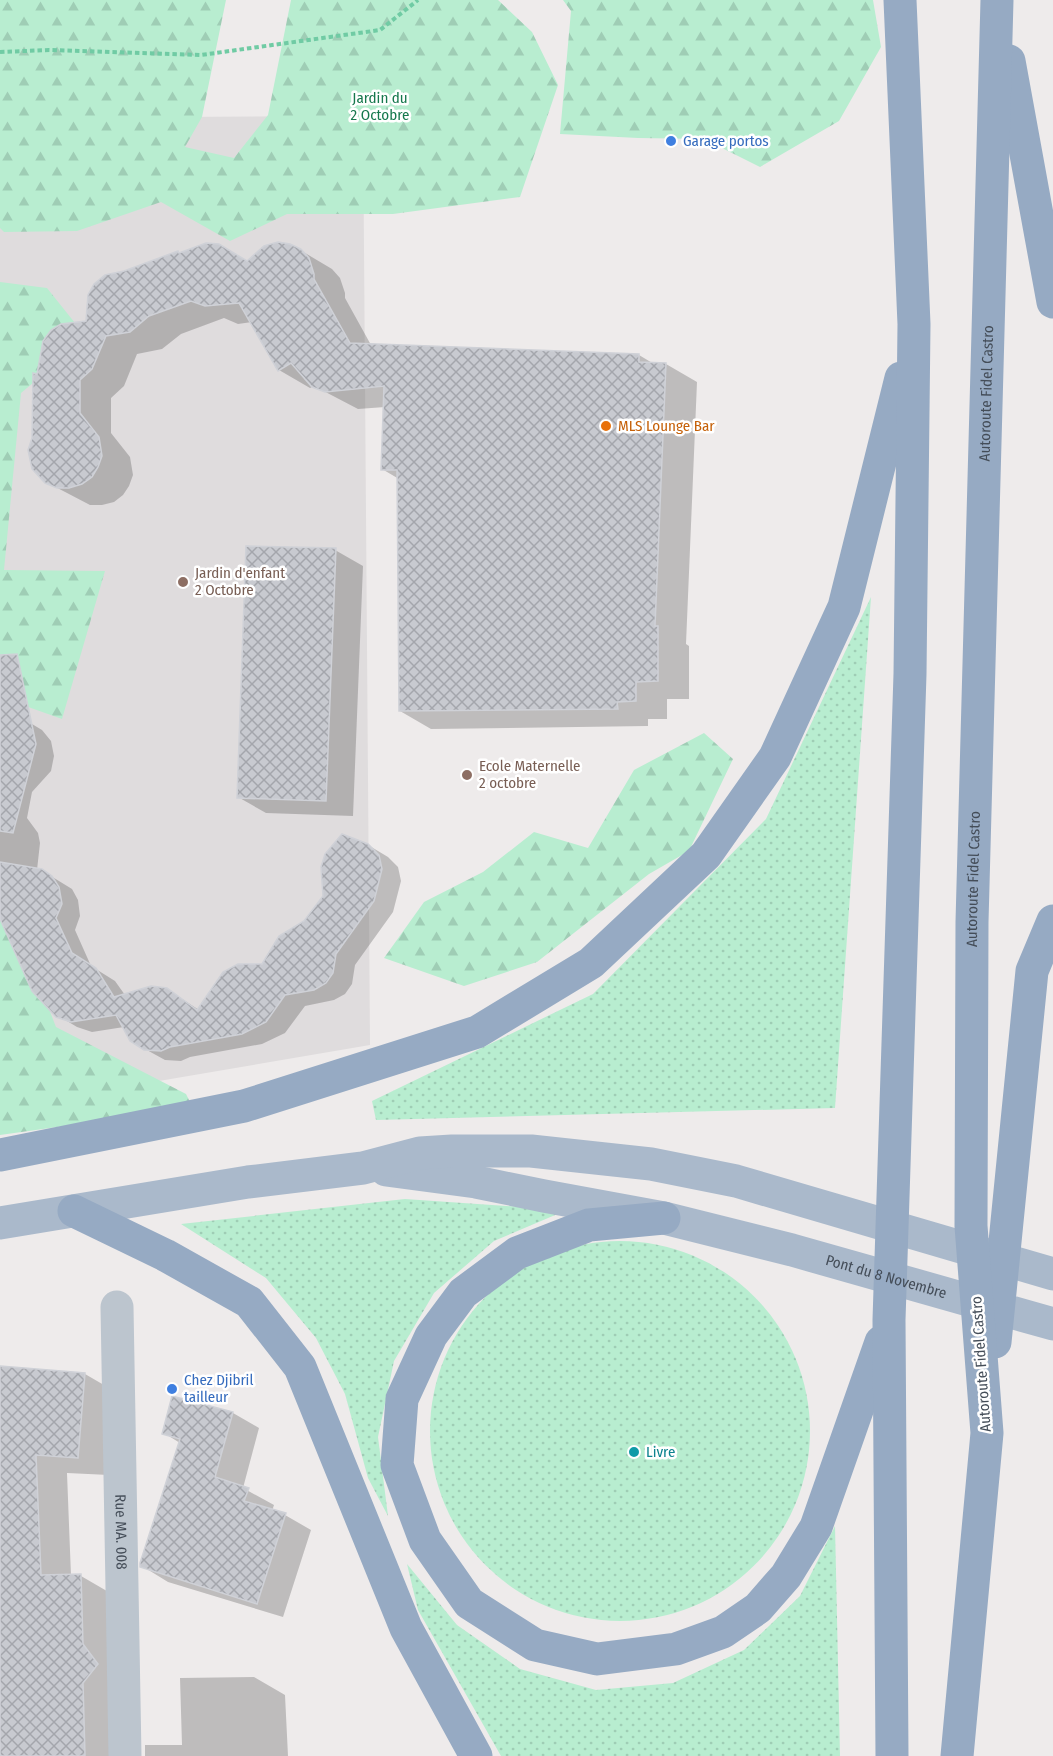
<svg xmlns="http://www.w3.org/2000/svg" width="1053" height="1756" viewBox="0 0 1053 1756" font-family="'Fira Sans Condensed',sans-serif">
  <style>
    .education { fill: #dfdcdd }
    .grass { fill: url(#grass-dots) }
    .forest { fill: url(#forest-firs) }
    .shadow { fill: #0003 }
    .building { fill: url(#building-cross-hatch); stroke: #cfd1d7; stroke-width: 1.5 }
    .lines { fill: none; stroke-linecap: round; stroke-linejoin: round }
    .path { stroke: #70cba4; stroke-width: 4; stroke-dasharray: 4.5 3; stroke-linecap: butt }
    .minor { stroke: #bcc5ce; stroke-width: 33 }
    .primary { stroke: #aab9cb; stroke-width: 33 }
    .trunk { stroke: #96aac3; stroke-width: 33 }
    .shop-dot { fill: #3f7fe0; stroke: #fff; stroke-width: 2 }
    .food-dot { fill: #e8710a; stroke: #fff; stroke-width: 2 }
    .education-dot { fill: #8d6e63; stroke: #fff; stroke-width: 2 }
    .culture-dot { fill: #0f9aa8; stroke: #fff; stroke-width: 2 }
    .labels { text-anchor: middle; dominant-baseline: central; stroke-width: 5; stroke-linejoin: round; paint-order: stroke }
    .park-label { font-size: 15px; fill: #16784d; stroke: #fff }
    .shop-label { font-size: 15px; fill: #366cbe; stroke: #fff; text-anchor: start }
    .street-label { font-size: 15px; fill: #444d58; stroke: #fff }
    .food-label { font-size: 15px; fill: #c56008; stroke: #fff; text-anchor: start }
    .education-label { font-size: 15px; fill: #785e54; stroke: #fff; text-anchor: start }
    .culture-label { font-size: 15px; fill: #0d838f; stroke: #fff; text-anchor: start }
  </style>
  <defs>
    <pattern id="grass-dots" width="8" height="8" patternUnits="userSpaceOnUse" patternTransform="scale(1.5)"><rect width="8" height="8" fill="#b8edd0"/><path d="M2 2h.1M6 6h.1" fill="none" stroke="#9fcdb5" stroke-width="1.8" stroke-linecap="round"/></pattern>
    <pattern id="forest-firs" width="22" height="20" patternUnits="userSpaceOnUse" patternTransform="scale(1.5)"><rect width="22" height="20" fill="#b8edd0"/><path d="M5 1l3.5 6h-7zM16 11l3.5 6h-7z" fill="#9fcdb5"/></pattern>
    <pattern id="building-cross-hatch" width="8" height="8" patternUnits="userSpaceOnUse" patternTransform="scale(1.5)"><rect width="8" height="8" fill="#c8cad0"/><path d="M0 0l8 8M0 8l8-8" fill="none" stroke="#a4a6ac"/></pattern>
  </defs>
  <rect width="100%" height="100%" fill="#eeebeb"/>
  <polygon class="education" points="363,116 370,1045 0,1108 0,118"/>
  <g class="grass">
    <polygon points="871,597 835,1108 376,1120 372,1101 593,994 766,819"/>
    <polygon points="405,1199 567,1210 494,1241 434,1293 394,1361 378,1437 388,1516 368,1478 345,1394 316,1338 266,1278 181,1224"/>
    <circle cx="620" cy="1431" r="190"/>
    <polygon points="835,1526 840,1756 501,1756 418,1610 407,1564 457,1625 520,1669 596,1690 673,1683 744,1650 800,1596"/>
  </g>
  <g class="forest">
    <polygon points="0,0 226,0 202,117 185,147 234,158 268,115 291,0 498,0 532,32 558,85 520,197 393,214 287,214 230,241 161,202 77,231 4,232 0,228"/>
    <polygon points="563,0 873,0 881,47 839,121 760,167 704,139 638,138 560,134 571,11"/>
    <polygon points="0,282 47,288 87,338 21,393 4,570 105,571 62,719 0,697"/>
    <polygon points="704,733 733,759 689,851 649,874 537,962 464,986 384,958 424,902 483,872 534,832 588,848 634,770"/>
    <polygon points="0,900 24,945 56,1027 186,1094 193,1108 0,1135"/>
  </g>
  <g class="shadow">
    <polygon points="300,250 332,269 340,278 345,293 345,298 371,345 639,355 654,364 666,364 697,382 686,644 689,646 689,699 667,699 667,719 648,719 648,726 431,729 400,711 399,479 382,469 385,407 358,409 314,386 310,388 279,370 252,322 238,324 224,318 181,334 162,349 137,354 124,386 111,398 111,433 130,457 133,475 129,486 123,495 114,502 102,505 90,505 46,482 34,438 39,375 87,322 180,254 247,262"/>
    <polygon points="335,550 363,566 353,816 266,813 238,797"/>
    <polygon points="0,711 22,718 42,730 51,741 54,756 51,771 32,792 27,818 38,833 40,843 37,870 41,870 72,889 78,900 80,916 75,930 91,966 115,981 125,995 167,989 199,1010 262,965 305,922 368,845 388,857 398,867 401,881 393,912 355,965 352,984 345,994 334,1000 305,1006 285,1033 262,1044 190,1057 181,1061 165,1060 145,1049 124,1027 92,1032 77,1027 57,1015 0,913"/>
    <polygon points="0,1368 85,1374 116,1392 109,1475 67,1473 71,1576 81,1576 112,1594 123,1756 0,1756"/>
    <polygon points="173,1398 233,1413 259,1428 243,1488 274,1505 272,1511 285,1515 311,1530 283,1617 168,1582 142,1566 180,1443 164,1433"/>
    <polygon points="254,1677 285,1695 288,1756 145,1756 145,1745 182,1745 180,1678"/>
  </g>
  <g class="building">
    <polygon points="278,242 290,244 301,249 309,258 314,274 314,279 350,343 639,354 639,362 666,363 655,626 658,626 658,681 636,682 636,701 617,702 618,709 399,711 397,470 381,470 384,386 325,392 312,387 291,363 278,371 239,303 205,306 191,301 149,316 130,332 106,336 92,369 80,380 80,413 99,437 102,456 98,467 92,477 82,484 69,488 57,488 45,483 32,469 28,450 32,438 33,373 37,374 43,341 51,330 61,324 86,321 88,295 94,284 105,275 124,271 178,251 179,253 206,243 219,244 247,261 264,246"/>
    <polygon points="246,546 336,548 326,801 237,798"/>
    <polygon points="17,654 36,744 13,833 0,831 0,655"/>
    <polygon points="342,834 368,844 379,855 382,869 374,901 336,954 333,973 326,983 314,990 285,995 266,1022 242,1034 170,1047 161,1051 144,1050 130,1041 116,1015 71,1022 56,1017 32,991 0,919 0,862 42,869 52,876 59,887 62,904 56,918 72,953 96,968 114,997 151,986 167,988 197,1010 223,972 238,964 262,964 279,936 304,921 323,896 321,867 325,854"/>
    <polygon points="0,1366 85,1373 78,1458 36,1455 41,1575 81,1574 83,1644 98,1664 83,1683 85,1756 0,1756"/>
    <polygon points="172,1396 233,1412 215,1477 249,1488 244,1501 286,1513 257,1604 140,1567 140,1563 180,1439 162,1434"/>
  </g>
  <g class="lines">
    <polyline class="path" points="0,52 49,50 201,55 380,30 418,0"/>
    <path class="minor" id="s1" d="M117,1307L125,1756"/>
    <g class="primary">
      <path id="s2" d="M386,1170L476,1182L544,1196L664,1218L792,1250L1053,1324"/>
      <polyline points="0,1223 248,1182 363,1168 420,1153 452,1151 531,1151 651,1164 736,1181 1053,1274"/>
    </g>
    <g class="trunk">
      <polyline points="1009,61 1053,302"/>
      <polyline points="0,1155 244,1106 477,1032 591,963 706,855 775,757 844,607 901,378"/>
      <polyline points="74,1211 165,1255 249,1302 300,1367 406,1628 476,1756"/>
      <polyline points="664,1218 589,1225 517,1253 463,1293 431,1336 402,1399 397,1465 425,1540 469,1603 535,1645 597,1659 676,1649 723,1632 758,1608 786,1576 816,1527 881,1342"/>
      <polyline points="995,1342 1032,971 1053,921"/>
      <polyline points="892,1756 889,1320 910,674 914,324 900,0"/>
      <path id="s3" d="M957,1756L987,1433L971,1226L972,922L997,0"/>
    </g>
  </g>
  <g class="shop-dot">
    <circle cx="671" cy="141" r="6"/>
    <circle cx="172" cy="1389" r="6"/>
  </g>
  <circle class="food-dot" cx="606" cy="426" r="6"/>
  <g class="education-dot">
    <circle cx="183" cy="582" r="6"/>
    <circle cx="467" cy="775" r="6"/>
  </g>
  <circle class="culture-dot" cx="634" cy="1452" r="6"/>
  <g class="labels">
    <g class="park-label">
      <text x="380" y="98">Jardin du<tspan x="380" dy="17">2 Octobre</tspan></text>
    </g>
    <g class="shop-label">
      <text x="683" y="141">Garage portos</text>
      <text x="184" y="1380">Chez Djibril<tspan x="184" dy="17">tailleur</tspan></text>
    </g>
    <g class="street-label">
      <text stroke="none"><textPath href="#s3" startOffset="1365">Autoroute Fidel Castro</textPath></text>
      <text stroke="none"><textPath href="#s3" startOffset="879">Autoroute Fidel Castro</textPath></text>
      <text stroke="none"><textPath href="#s2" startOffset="512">Pont du 8 Novembre</textPath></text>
      <text transform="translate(981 1364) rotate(-94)">Autoroute Fidel Castro</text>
      <text stroke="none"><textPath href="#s1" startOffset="225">Rue MA. 008</textPath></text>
    </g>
    <g class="food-label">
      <text x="618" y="426">MLS Lounge Bar</text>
    </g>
    <g class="education-label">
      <text x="195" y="573">Jardin d'enfant<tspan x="195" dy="17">2 Octobre</tspan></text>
      <text x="479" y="766">Ecole Maternelle<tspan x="479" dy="17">2 octobre</tspan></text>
    </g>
    <g class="culture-label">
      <text x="646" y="1452">Livre</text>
    </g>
  </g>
</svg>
